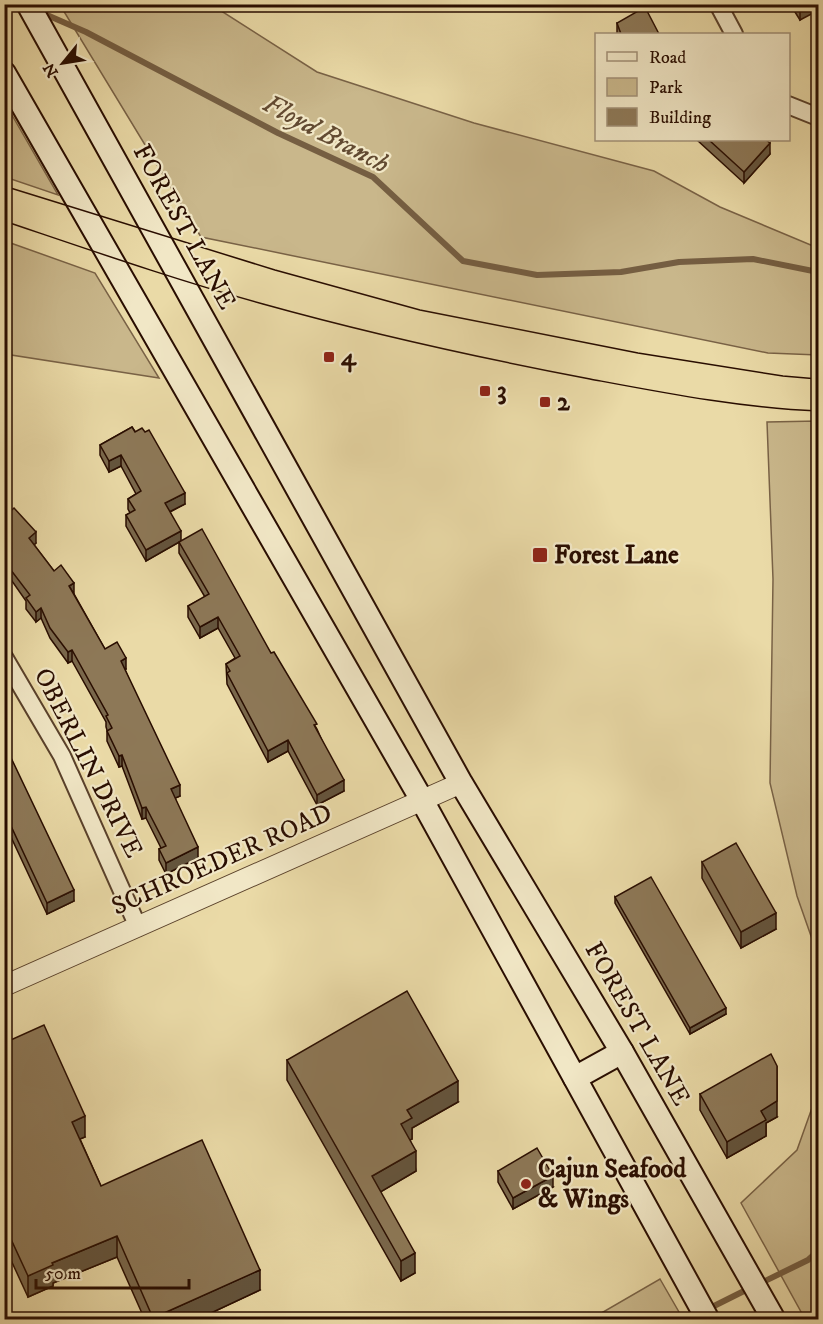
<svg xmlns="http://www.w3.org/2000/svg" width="823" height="1324" viewBox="0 0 823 1324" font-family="'IM FELL DW Pica',serif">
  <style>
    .green { fill: #c9b78b; stroke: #796246; stroke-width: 1.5 }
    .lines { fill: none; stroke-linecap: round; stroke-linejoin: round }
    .stream { stroke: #755e42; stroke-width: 6 }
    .minor-casing { stroke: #59402a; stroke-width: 20 }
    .tertiary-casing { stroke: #59402a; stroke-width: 22 }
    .secondary-casing { stroke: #290d00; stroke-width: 26 }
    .minor { stroke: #f1e7c6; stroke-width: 16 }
    .tertiary { stroke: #f1e7c6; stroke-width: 20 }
    .secondary { stroke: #f1e7c6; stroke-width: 22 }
    .tram { stroke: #290d00; stroke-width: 1.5 }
    .wall { fill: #79674b; stroke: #290d00; stroke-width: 1.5 }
    .shaded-wall { fill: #63543d; stroke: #290d00; stroke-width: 1.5 }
    .building { fill: #8d7857; stroke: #290d00; stroke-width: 1.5 }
    .poi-dot { fill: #8f2418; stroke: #f1e7c6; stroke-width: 2 }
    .labels { text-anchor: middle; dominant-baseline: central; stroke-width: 4.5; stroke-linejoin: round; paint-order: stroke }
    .street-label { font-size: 26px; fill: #290d00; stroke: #f1e7c6 }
    .poi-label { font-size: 26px; font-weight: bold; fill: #290d00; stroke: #f1e7c6; text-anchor: start }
    .water-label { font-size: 27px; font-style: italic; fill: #624a31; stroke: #f1e7c6 }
  </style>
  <rect width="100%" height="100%" fill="#eadaa7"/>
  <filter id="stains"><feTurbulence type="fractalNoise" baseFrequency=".00333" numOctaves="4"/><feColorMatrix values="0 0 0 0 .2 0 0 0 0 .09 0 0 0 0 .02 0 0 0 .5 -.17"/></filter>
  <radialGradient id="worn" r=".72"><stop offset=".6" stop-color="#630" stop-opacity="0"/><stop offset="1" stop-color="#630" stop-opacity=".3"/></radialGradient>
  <g class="green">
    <polygon points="60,5 212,5 317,72 474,123 654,171 720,207 818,248 818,355 768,353 201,237"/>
    <polygon points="5,103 58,195 5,177"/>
    <polygon points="5,241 95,273 159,378 5,354"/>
    <polygon points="818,421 818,956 797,896 770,783 773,579 767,422"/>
    <polygon points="818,1091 818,1319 805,1319 741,1203 797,1150"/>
    <polygon points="660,1279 683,1319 591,1319"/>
  </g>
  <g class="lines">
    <g class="stream">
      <polyline points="40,12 86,32 278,133 373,177 463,261 537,275 621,272 679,262 753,259 818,272"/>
      <polyline points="759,1284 808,1260 818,1251"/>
      <polyline points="708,1309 750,1288"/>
      <polyline points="686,1320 699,1313"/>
    </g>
    <defs>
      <g id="minor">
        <polyline points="718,4 734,34"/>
        <polyline points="788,105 818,117"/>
        <polyline points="4,657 62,756 138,927"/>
      </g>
      <polyline id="tertiary" points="4,986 461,783"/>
      <g id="secondary">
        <polyline points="28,4 461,783 622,1052 774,1320"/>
        <polyline points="4,73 423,802 708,1320"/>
        <polyline points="575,1078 622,1052"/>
      </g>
    </defs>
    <use href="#minor" class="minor-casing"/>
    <use href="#tertiary" class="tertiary-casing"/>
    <use href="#secondary" class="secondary-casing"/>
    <use href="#minor" class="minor"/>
    <use href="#tertiary" class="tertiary"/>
    <use href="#secondary" class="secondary"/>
    <g class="tram">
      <polyline points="4,186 275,270 420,310 638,353 783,376 818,379"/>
      <path d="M4,221C90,250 176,280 263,304C371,334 480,358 590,379C665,393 742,408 818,411"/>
    </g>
  </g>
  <g class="wall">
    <polygon points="790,4 819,4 800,20"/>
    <polygon points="617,23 659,34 617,34"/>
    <polygon points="697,140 766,140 770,154 744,183"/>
    <polygon points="817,211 819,211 819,230 817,222"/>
    <polygon points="132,427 185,504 170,512 181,541 271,653 317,729 344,791 317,805 288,751 268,762 227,684 226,664 235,658 218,628 200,638 188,617 188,606 205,597 179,553 179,542 146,561 126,526 126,515 130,513 128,509 128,499 136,494 121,466 109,472 100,455 100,445"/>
    <polygon points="4,517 36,543 34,545 54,571 74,594 105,649 126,669 125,670 180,796 175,798 198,858 166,874 159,860 159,849 161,848 146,818 142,819 122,766 119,767 107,741 107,730 106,727 106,722 72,661 68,663 50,638 41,618 36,622 26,609 26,601 5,571"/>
    <polygon points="4,743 74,901 47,914 4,822"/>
    <polygon points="702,862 776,929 741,948 702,878"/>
    <polygon points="615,897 726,1014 690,1034 615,903"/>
    <polygon points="4,1043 85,1137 80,1139 101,1186 260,1290 196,1320 145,1320 117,1257 53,1283 53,1286 28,1297 4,1245"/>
    <polygon points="287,1060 458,1102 412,1128 412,1139 410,1139 416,1171 380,1192 415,1273 401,1281 287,1080"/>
    <polygon points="700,1094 777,1117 766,1123 766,1136 727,1158 700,1110"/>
    <polygon points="498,1171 553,1187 513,1209 498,1182"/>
  </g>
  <g class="shaded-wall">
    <polygon points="809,4 819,4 819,10 800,20 800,9"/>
    <polygon points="770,143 770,154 744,183 744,172"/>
    <polygon points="121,455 121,466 109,472 109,461"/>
    <polygon points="185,493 185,504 165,514 165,503"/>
    <polygon points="181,531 181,541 146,561 146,550"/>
    <polygon points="36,532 36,543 29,549 29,538"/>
    <polygon points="74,583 74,594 69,586"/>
    <polygon points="41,608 41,618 36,622 36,612"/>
    <polygon points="218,617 218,628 200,638 200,627"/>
    <polygon points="72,650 72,661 68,663 68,652"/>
    <polygon points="126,658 126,669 121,672 121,661"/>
    <polygon points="288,740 288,751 268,762 268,751"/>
    <polygon points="122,755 122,766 119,767 119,756"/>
    <polygon points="344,780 344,791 317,805 317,795"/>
    <polygon points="180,785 180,796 171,800 171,789"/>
    <polygon points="146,807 146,818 142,819 142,808"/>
    <polygon points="198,847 198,858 166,874 166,863"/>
    <polygon points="74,890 74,901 47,914 47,903"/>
    <polygon points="776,913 776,929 741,948 741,932"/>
    <polygon points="726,1008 726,1014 690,1034 690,1028"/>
    <polygon points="777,1066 777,1117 766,1123 766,1136 727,1158 727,1142 761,1111"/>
    <polygon points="458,1081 458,1102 412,1128 412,1139 401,1145 401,1124 407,1110"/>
    <polygon points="85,1116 85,1137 72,1142 72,1122"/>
    <polygon points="416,1151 416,1171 372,1197 372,1176"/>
    <polygon points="553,1176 553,1187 513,1209 513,1198"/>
    <polygon points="117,1236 117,1257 53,1283 53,1286 28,1297 28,1276 52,1263"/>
    <polygon points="415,1253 415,1273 401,1281 401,1261"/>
    <polygon points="260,1270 260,1290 196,1320 153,1320 153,1318"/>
  </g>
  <g class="building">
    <polygon points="797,4 809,4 800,9"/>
    <polygon points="645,7 659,34 621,34 617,23"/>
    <polygon points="709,140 766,140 770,143 744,172"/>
    <polygon points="132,427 135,432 142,428 145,432 149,430 185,493 165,503 181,531 146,550 126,515 135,510 128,499 141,491 121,455 109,461 100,445"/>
    <polygon points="14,508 36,532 29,538 54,571 61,565 74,583 69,586 105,649 117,642 126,658 121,661 180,785 171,789 198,847 166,863 159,849 166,846 146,807 142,808 122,755 119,756 107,731 112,728 106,716 108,715 72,650 68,652 50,628 41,608 36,612 26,598 30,595 4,561 4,517"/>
    <polygon points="202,529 271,653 274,652 317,724 314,725 344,780 317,795 288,740 268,751 227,673 230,671 226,664 240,656 218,617 200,627 188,606 209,594 179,542"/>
    <polygon points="4,743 74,890 47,903 4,811"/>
    <polygon points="736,843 776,913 741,932 702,862"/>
    <polygon points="651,877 726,1008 690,1028 615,897"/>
    <polygon points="407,991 458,1081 407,1110 412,1118 401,1124 416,1151 372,1176 415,1253 401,1261 287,1060"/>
    <polygon points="44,1025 85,1116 72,1122 101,1186 202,1140 260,1270 153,1318 117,1236 52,1263 53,1265 28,1276 4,1224 4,1043"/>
    <polygon points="771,1054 777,1066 777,1101 761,1111 766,1120 727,1142 700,1094"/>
    <polygon points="537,1148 553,1176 513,1198 498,1171"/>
  </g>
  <g class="poi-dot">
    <rect x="323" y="351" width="12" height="12" rx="3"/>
    <rect x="479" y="385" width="12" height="12" rx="3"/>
    <rect x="539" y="396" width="12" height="12" rx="3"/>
    <rect x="532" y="547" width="16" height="16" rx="3"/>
    <circle cx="526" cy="1184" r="6"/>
  </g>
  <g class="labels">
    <g class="street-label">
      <text transform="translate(184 227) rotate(61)">FOREST LANE</text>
      <text transform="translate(88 763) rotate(63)">OBERLIN DRIVE</text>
      <text transform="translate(222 860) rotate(-24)">SCHROEDER ROAD</text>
      <text transform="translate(637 1024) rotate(60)">FOREST LANE</text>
    </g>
    <g class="poi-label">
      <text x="341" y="357">4</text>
      <text x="497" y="391">3</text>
      <text x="557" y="402">2</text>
      <text x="554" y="555">Forest Lane</text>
      <text x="538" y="1169">Cajun Seafood<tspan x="538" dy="30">&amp; Wings</tspan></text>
    </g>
    <g class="water-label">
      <text transform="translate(326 134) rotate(28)">Floyd Branch</text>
    </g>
  </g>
  <rect width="823" height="1324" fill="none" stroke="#eadaa7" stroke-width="24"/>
  <rect x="6" y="6" width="811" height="1312" fill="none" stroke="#290d00" stroke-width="3"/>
  <rect x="12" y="12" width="799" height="1300" fill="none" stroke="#290d00" stroke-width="1.5"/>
  <rect x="595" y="33" width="195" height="108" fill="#f1e7c6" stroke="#a19077" stroke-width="1.5"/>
  <rect x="607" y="52" width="30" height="9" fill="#f1e7c6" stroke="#a19077" stroke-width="1.5"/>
  <text x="649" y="63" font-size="18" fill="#290d00">Road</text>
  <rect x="607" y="78" width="30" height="18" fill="#c9b78b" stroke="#a19077" stroke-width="1.5"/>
  <text x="649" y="93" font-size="18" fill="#290d00">Park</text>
  <rect x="607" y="108" width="30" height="18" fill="#8d7857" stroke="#a19077" stroke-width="1.5"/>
  <text x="649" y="123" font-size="18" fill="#290d00">Building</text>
  <g transform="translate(63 63) rotate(240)" stroke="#f1e7c6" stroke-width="4.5" paint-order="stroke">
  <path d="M0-4.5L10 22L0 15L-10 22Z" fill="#290d00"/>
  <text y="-9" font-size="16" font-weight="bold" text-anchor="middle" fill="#290d00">N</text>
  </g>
  <path d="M36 1279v9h153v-9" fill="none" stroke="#290d00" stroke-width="3"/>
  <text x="45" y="1279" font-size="18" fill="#290d00" stroke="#f1e7c6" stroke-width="4.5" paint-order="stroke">50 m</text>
  <rect width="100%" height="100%" filter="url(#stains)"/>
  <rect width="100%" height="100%" fill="url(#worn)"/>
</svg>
